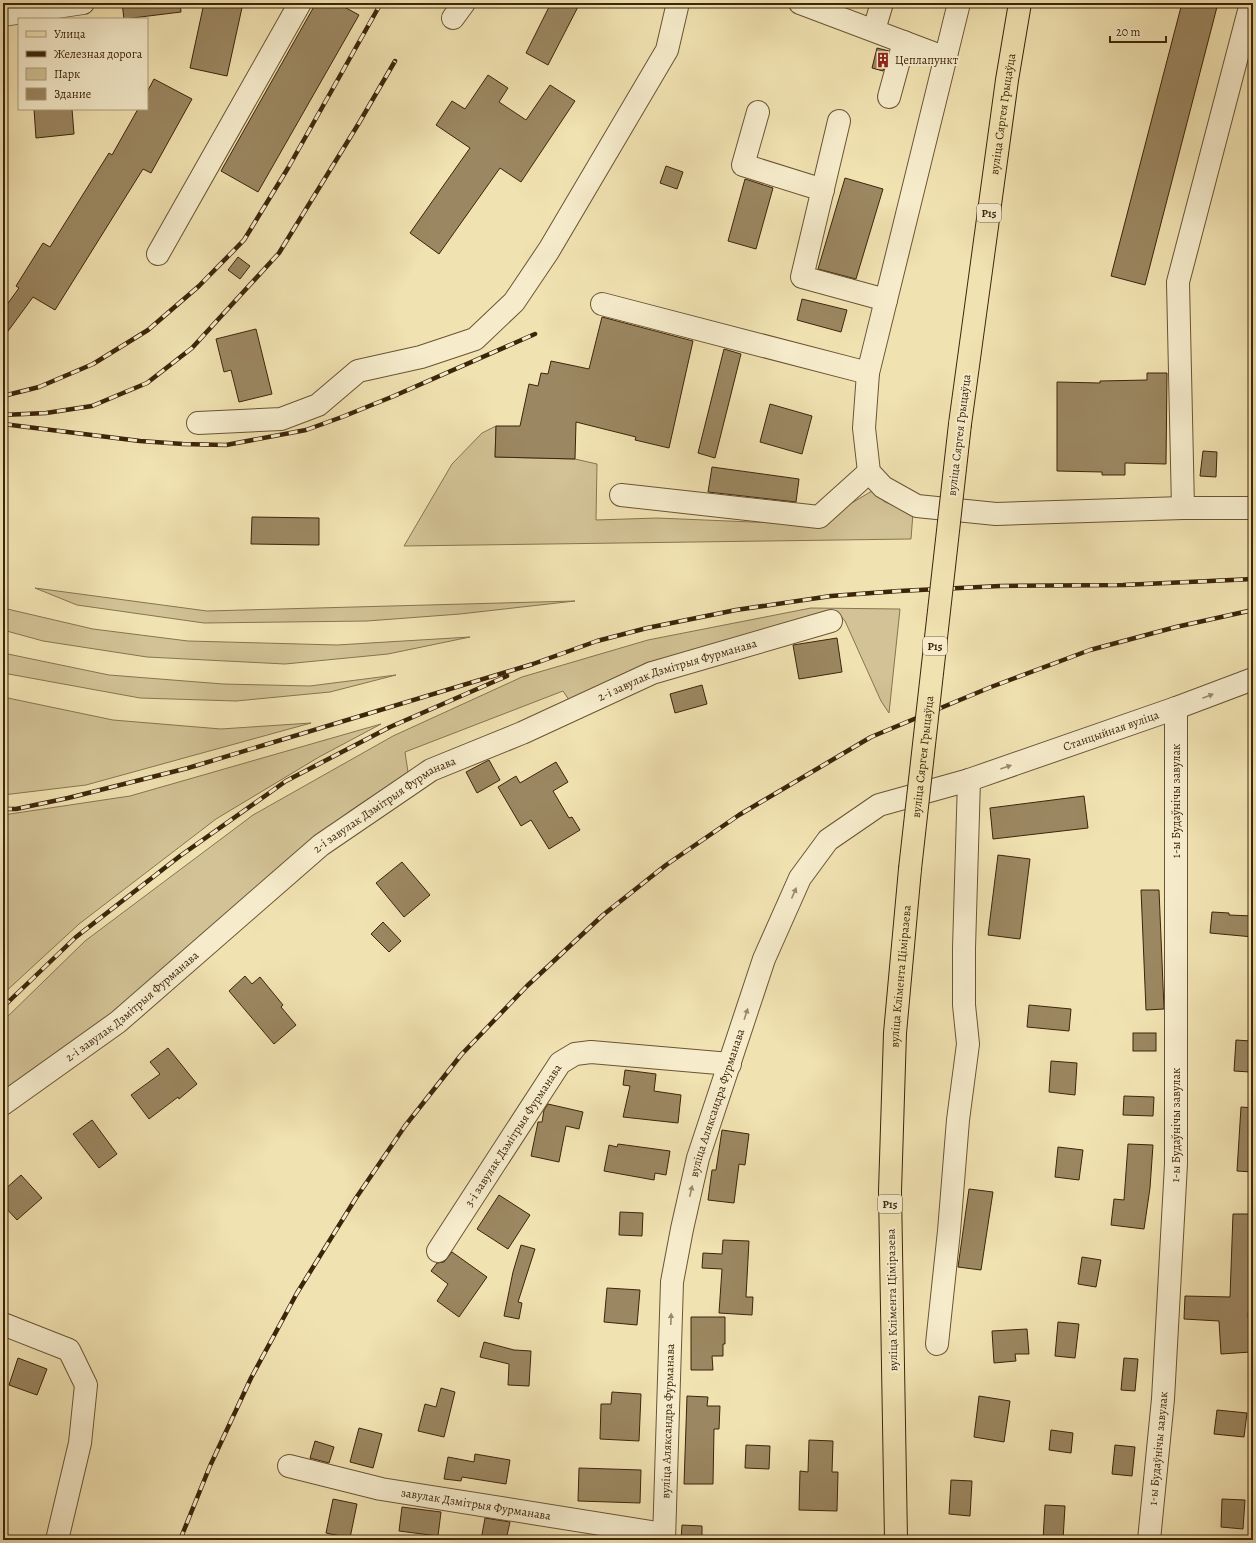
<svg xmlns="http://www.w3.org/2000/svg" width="1256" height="1543" viewBox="0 0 1256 1543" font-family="Alegreya,serif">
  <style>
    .green { fill: #d2c295; stroke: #887450 }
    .building { fill: #9b8761; stroke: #3d250a }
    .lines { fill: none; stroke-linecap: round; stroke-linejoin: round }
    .minor-casing { stroke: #6a5434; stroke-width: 24 }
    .major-casing { stroke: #3d250a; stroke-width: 24 }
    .minor { stroke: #f6eccc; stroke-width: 22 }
    .major { stroke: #f1e2b1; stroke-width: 22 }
    .rail-casing { stroke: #3d250a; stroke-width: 4.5 }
    .rail { stroke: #f6eccc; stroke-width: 3; stroke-dasharray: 9; stroke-linecap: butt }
    .major-bridge-casing { stroke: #3d250a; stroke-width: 24; stroke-linecap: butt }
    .major-bridge { stroke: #f1e2b1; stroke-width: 22 }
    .oneway { fill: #9a886b }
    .labels { text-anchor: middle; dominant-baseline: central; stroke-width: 4; stroke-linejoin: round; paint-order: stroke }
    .shield { fill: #f6eccc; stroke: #746144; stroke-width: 1 }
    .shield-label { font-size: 11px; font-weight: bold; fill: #3d250a }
    .poi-label { font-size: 12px; fill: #3d250a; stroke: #f6eccc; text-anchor: start }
    .street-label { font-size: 12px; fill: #3d250a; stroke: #f6eccc }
  </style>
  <rect width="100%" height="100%" fill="#f1e2b1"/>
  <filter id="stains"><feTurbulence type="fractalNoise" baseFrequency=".005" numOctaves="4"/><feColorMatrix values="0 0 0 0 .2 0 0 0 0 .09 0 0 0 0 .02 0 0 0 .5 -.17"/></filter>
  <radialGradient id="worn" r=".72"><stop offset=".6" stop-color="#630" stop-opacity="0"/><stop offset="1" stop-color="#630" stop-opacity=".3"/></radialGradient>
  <g class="green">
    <polygon points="496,426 495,457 575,459 597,464 596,520 657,518 800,524 828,517 872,491 885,502 913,513 911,539 404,546 452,464 482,433"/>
    <polygon points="35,588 207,611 575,601 460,614 367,621 204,623 77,605"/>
    <polygon points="3,608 93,629 188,641 337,645 470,637 388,654 285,664 147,657 43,641 3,630"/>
    <polygon points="811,608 900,609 889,713 881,701 845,621 838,613 646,663 569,700 563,691 405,752 408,772 350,811 275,870 114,1015 3,1097 3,1021 85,941 253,815 393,736 522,677 648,640"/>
    <polygon points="3,653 109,675 223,684 310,686 396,675 330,692 236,701 140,698 3,673"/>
    <polygon points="3,697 113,720 221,729 311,723 86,785 3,795"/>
    <polygon points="381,724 319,757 216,819 79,924 3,994 3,815 130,796"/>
  </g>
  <g class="building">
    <polygon points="122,3 180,3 181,12 124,19"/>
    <polygon points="204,3 243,3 227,76 190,68"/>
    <polygon points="316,3 337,3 359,15 258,192 221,171"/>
    <polygon points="551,3 580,3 548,65 526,53"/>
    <polygon points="1182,3 1218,3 1145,285 1111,276"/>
    <polygon points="877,48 889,51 883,71 872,68"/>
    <polygon points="488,75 508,88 499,102 526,120 550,85 575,101 521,182 500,168 439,254 410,233 470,148 436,125 452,101 465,109"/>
    <polygon points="154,79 192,99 151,173 143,169 55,310 33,297 3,338 3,310 19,288 16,286 43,243 50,247 109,153 112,155 138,109 147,109 147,92"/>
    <polygon points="34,109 72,109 74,134 36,138"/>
    <polygon points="666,166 683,172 677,189 660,183"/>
    <polygon points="845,178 883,189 856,279 818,269"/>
    <polygon points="745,179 773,188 756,249 728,241"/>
    <polygon points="238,257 250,266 240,279 228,270"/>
    <polygon points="802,299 847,310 841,332 797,320"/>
    <polygon points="602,317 693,341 669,448 635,440 636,437 576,422 575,459 495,457 496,426 520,426 529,384 538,386 541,373 548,374 551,361 589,369"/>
    <polygon points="256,329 272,394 239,402 231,370 224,372 216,339"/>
    <polygon points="724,349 741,354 715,458 698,453"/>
    <polygon points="1147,373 1167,373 1166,464 1125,463 1125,475 1102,475 1102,472 1057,471 1057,382 1100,383 1100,381 1147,380"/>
    <polygon points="770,404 812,416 802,454 760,442"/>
    <polygon points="1203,451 1217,452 1216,477 1200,476"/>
    <polygon points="712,467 799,479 796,502 708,492"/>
    <polygon points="252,517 319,518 319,545 251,544"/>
    <polygon points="837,638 842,672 799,679 793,645"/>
    <polygon points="702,685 707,704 675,713 670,694"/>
    <polygon points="489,760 500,780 477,793 466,772"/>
    <polygon points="556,762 568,782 553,791 569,818 572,817 580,830 549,849 531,820 521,826 498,787 516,776 520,783"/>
    <polygon points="1084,796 1088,828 993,839 990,808"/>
    <polygon points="998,855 1030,859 1020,939 988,935"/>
    <polygon points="402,862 430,895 404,917 376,883"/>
    <polygon points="1141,890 1159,890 1164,1009 1146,1010"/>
    <polygon points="1212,912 1229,913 1229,915 1253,916 1253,937 1210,933"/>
    <polygon points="383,922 401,941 389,952 371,934"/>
    <polygon points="245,976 252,984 260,977 283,1005 281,1007 296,1025 274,1044 229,991"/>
    <polygon points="1029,1005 1071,1009 1069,1031 1027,1027"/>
    <rect x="1133" y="1033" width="23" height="18"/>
    <polygon points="1236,1040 1251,1041 1250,1072 1234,1071"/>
    <polygon points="168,1048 197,1084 179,1099 178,1097 149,1119 131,1095 160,1074 150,1062"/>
    <polygon points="1051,1061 1077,1063 1075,1095 1049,1092"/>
    <polygon points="625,1070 656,1074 654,1091 681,1095 678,1123 623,1117 630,1086 623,1085"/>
    <polygon points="1124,1096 1154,1097 1153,1116 1123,1115"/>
    <polygon points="548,1104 583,1112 579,1129 566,1126 559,1162 531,1156 538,1122 542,1122 544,1110"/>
    <polygon points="1241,1107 1253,1108 1253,1172 1237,1171"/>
    <polygon points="92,1120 117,1154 99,1168 73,1134"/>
    <polygon points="722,1130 749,1134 745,1165 739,1164 734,1203 708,1200 712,1170 716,1170"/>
    <polygon points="618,1144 670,1151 666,1175 655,1173 654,1180 604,1171 609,1145 617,1147"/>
    <polygon points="1128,1144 1153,1145 1150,1188 1144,1229 1111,1225 1114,1199 1124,1200"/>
    <polygon points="1058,1147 1083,1150 1079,1180 1055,1177"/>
    <polygon points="21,1175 42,1198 17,1220 3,1205 3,1191"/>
    <polygon points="969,1189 993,1192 981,1270 958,1267"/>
    <polygon points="499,1195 530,1215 508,1249 477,1229"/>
    <polygon points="620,1212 643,1213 642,1236 619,1235"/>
    <polygon points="1233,1214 1253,1214 1253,1298 1252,1313 1248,1313 1251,1352 1221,1354 1219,1321 1184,1319 1185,1296 1230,1297"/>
    <polygon points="723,1240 749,1241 746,1297 753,1297 752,1315 719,1313 722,1269 702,1268 703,1253 722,1254"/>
    <polygon points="521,1245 535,1249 518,1302 522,1303 519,1319 504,1316 513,1272"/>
    <polygon points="452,1252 487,1277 459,1317 437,1301 448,1284 431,1271 437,1263 444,1262"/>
    <polygon points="1082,1257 1101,1260 1096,1287 1078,1284"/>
    <polygon points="607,1288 640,1290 637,1325 604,1322"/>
    <polygon points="691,1317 725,1317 725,1344 723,1344 723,1356 712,1356 713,1370 691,1370"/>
    <polygon points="1058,1322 1079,1324 1075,1358 1055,1356"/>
    <polygon points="1027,1329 1029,1354 1015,1354 1016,1361 994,1363 992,1331"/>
    <polygon points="484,1342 514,1350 531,1351 529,1386 508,1385 509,1364 480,1357"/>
    <polygon points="18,1358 47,1369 37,1395 9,1385"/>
    <polygon points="1124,1358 1138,1359 1135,1391 1121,1390"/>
    <polygon points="441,1388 455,1392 444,1437 418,1431 425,1404 436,1407"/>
    <polygon points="612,1392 641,1394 639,1441 600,1439 601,1404 611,1404"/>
    <polygon points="687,1396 708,1397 707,1406 720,1406 719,1429 714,1429 713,1484 684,1484"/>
    <polygon points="979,1396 1010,1401 1004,1442 974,1437"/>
    <polygon points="1217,1410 1247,1413 1244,1437 1214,1434"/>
    <polygon points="359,1428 382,1434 373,1468 350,1462"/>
    <polygon points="1051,1430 1073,1433 1071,1453 1049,1450"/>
    <polygon points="809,1440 833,1441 832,1472 838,1472 837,1511 799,1510 800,1471 808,1472"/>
    <polygon points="315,1441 334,1447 329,1463 310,1458"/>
    <polygon points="746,1445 770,1446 769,1469 745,1468"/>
    <polygon points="1115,1445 1135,1447 1132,1476 1112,1474"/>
    <polygon points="475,1454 510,1460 506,1484 462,1477 461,1481 444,1479 448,1457 474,1462"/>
    <polygon points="579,1468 641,1470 640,1503 578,1501"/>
    <polygon points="951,1480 972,1481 970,1516 949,1514"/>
    <polygon points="333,1499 357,1504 350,1538 326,1533"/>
    <polygon points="1222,1499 1245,1500 1243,1529 1221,1527"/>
    <polygon points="1045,1505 1065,1506 1063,1540 1043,1540"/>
    <polygon points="402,1507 441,1512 438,1536 399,1531"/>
    <polygon points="485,1518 510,1522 506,1540 481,1540"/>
    <polygon points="682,1525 702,1526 702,1540 681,1540"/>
  </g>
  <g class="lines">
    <defs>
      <g id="minor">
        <polyline points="800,3 946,58"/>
        <polyline points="959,3 868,373 864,428 869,472 883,487 917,506 996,514 1183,508 1253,508"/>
        <polyline points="3,15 83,3"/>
        <polyline points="453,18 464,3"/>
        <polyline points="874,30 882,3"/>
        <polyline points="889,97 904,42"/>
        <polyline points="758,112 743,165 823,190"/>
        <polyline points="839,121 802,277 886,300"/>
        <polyline points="158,254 300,3"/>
        <polyline points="602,304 868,373"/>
        <polyline points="198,423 281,419 318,405 358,371 421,357 475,339 514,302 549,250 667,50 677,7 676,3"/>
        <polyline points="621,495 819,517 869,472"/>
        <polyline points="1183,508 1178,282 1251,3"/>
        <path id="s1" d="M3,1104L118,1022L321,845L431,770L522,733L652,673L831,621"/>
        <path id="s2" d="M438,1251L560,1063L575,1054L591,1052L730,1064"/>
        <polyline points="3,1324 69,1350 86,1385 80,1443 57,1540"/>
        <polyline points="937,1344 949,1231 958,1120 968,1044 964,1005 964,948 969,780"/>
        <path id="s3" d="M289,1466L381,1489L664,1534"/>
        <path id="s4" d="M664,1540L672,1282L682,1229L698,1158L764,959L800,878L828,840L879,805L969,780L1176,708L1253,679"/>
        <path id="s5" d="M1149,1540L1163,1399L1176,1164V708"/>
      </g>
      <g id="major">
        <path id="s6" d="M960,424L1007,80L1020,3"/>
        <path id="s7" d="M896,1540L890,1191L895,1033L910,869"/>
      </g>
    </defs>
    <use href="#minor" class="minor-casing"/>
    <use href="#major" class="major-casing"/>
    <use href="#minor" class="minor"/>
    <use href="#major" class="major"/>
    <defs>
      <g id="rail">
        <polyline points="3,396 39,387 93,364 148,330 199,286 244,240 288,168 381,3"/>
        <polyline points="3,415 46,413 92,406 147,383 192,348 279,253 359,123 395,61"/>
        <polyline points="3,424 140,441 183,444 226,445 306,430 342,417 394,396 535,334"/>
        <polyline points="3,809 16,809 68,798 188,768 533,664 597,641 647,628 736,610 831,596 899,591 1000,586 1123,585 1253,579"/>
        <polyline points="3,1007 76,937 180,856 286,781 390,727 507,676"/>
        <polyline points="180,1540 210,1466 251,1378 297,1293 356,1198 405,1126 461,1055 527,986 603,915 666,865 739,815 871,737 991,687 1090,650 1176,627 1253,610"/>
      </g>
    </defs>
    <use href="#rail" class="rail-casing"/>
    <use href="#rail" class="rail"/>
    <defs>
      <g id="major-bridge">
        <path id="s8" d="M910,869L960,424"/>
      </g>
    </defs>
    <use href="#major-bridge" class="major-bridge-casing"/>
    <use href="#major-bridge" class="major-bridge"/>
  </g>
  <defs><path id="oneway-solid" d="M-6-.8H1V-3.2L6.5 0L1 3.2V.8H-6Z"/></defs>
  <g class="oneway">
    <use href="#oneway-solid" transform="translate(1208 696) rotate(-21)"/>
    <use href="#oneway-solid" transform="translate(1006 767) rotate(-19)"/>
    <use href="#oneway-solid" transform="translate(794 893) rotate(-66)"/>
    <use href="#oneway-solid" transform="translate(746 1014) rotate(-72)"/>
    <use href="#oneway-solid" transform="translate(691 1191) rotate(-77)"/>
    <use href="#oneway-solid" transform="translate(671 1319) rotate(-88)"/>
  </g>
  <defs>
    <symbol id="building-bare" viewBox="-9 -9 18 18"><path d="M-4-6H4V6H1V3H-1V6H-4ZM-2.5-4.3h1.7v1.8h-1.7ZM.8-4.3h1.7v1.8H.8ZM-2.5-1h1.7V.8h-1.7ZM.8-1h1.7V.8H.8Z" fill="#8f2418" stroke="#f6eccc" stroke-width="2.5" paint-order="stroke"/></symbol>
  </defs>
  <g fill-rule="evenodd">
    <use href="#building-bare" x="872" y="49" width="22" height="22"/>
  </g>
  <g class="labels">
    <g class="shield">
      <rect x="977" y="204" width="24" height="18" rx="3"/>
      <rect x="923" y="637" width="24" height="18" rx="3"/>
      <rect x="878" y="1195" width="24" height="18" rx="3"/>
    </g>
    <g class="shield-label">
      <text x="989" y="213">Р15</text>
      <text x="935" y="646">Р15</text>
      <text x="890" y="1204">Р15</text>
    </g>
    <g class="poi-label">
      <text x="895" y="60">Цеплапункт</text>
    </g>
    <g class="street-label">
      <text stroke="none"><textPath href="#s6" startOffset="313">вуліца Сяргея Грыцаўца</textPath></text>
      <text transform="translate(959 435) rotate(-83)">вуліца Сяргея Грыцаўца</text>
      <text stroke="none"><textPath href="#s1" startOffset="810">2-і завулак Дзмітрыя Фурманава</textPath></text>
      <text stroke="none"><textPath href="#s4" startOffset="1036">Станцыйная вуліца</textPath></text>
      <text stroke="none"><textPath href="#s8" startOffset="113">вуліца Сяргея Грыцаўца</textPath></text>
      <text transform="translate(1176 801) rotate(-90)">1-ы Будаўнічы завулак</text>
      <text stroke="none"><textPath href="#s1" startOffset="486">2-і завулак Дзмітрыя Фурманава</textPath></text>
      <text stroke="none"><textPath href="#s7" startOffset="564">вуліца Клімента Ціміразева</textPath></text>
      <text stroke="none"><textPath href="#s1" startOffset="162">2-і завулак Дзмітрыя Фурманава</textPath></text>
      <text stroke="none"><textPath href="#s4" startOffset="443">вуліца Аляксандра Фурманава</textPath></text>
      <text stroke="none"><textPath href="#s5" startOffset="416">1-ы Будаўнічы завулак</textPath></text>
      <text stroke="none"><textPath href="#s2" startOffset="138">3-і завулак Дзмітрыя Фурманава</textPath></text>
      <text transform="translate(892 1300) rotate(-91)">вуліца Клімента Ціміразева</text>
      <text stroke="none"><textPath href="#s4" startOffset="119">вуліца Аляксандра Фурманава</textPath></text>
      <text stroke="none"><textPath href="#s5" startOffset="92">1-ы Будаўнічы завулак</textPath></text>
      <text stroke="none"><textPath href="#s3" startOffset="191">завулак Дзмітрыя Фурманава</textPath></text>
    </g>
  </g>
  <rect width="1256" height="1543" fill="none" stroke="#f1e2b1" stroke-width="16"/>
  <rect x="4" y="4" width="1248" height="1535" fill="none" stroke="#3d250a" stroke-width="2"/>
  <rect x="8" y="8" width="1240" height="1527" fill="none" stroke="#3d250a"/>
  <rect x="18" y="18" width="130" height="92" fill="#f6eccc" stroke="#ac9c7e"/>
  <rect x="26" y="31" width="20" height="6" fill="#f1e2b1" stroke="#ac9c7e"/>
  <text x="54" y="38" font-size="12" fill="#3d250a">Улица</text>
  <rect x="26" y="51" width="20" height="6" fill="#3d250a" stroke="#ac9c7e"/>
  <text x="54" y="58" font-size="12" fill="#3d250a">Железная дорога</text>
  <rect x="26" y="68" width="20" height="12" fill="#d2c295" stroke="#ac9c7e"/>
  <text x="54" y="78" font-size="12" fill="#3d250a">Парк</text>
  <rect x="26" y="88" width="20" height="12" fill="#9b8761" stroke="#ac9c7e"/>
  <text x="54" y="98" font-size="12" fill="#3d250a">Здание</text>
  <path d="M1110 36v6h56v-6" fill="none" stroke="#3d250a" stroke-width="2"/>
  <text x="1116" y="36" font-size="12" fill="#3d250a" stroke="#f6eccc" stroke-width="3" paint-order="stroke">20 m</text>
  <rect width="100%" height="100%" filter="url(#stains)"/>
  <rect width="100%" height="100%" fill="url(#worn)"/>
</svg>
